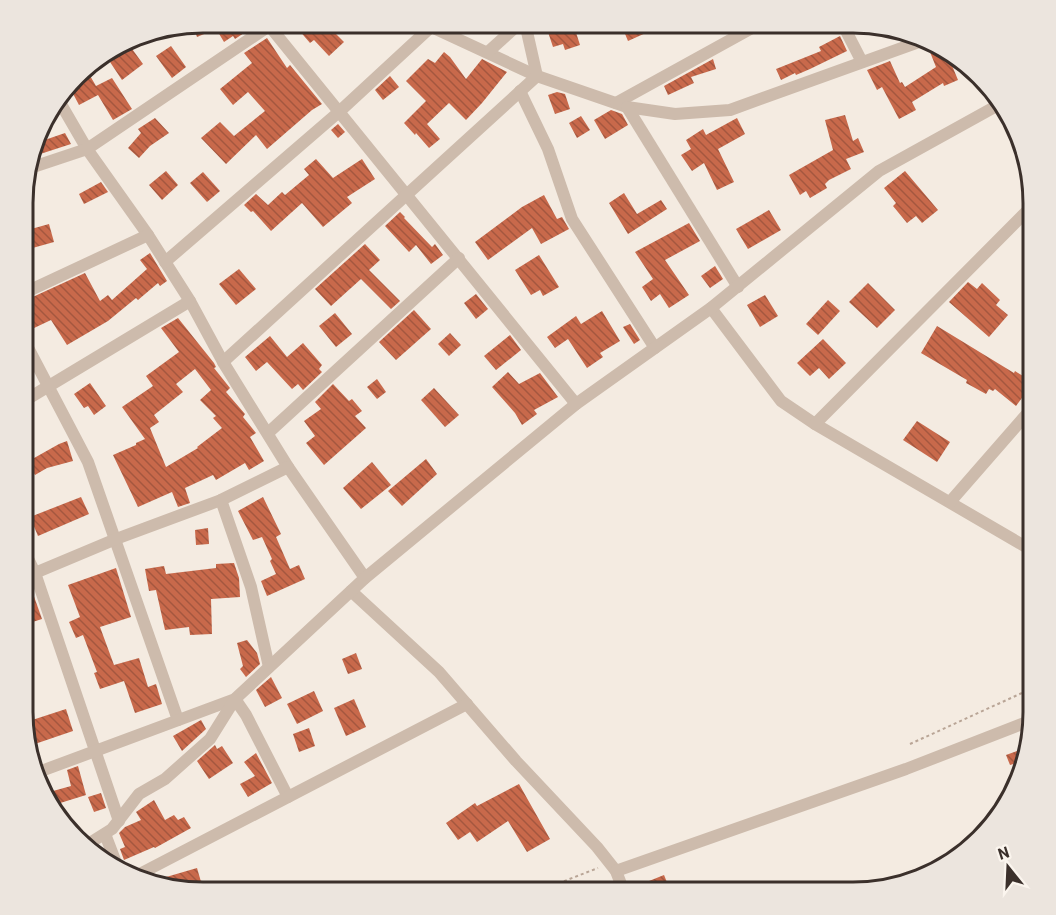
<svg xmlns="http://www.w3.org/2000/svg" width="1056" height="915" viewBox="0 0 1056 915" font-family="Barlow,sans-serif">
  <style>
    .building { fill: url(#building-back-hatch); fill-rule: evenodd }
    .lines { fill: none; stroke-linecap: round; stroke-linejoin: round }
    .path { stroke: #b9a596; stroke-width: 2; stroke-dasharray: 3 3; stroke-linecap: butt }
    .street { stroke: #cdbbac; stroke-width: 12 }
    .rim { fill: none; stroke: #3b302b; stroke-width: 3 }
  </style>
  <defs>
    <pattern id="building-back-hatch" width="6" height="6" patternUnits="userSpaceOnUse" patternTransform="scale(1.5)"><rect width="6" height="6" fill="#c8694b"/><path d="M-1 5l2 2M0 0l6 6M5-1l2 2" fill="none" stroke="#a4573f"/></pattern>
  </defs>
  <rect width="100%" height="100%" fill="#f4ebe1"/>
  <g class="building">
    <polygon points="206,22 209,32 197,37 192,24"/>
    <polygon points="221,23 238,23 244,33 235,39 233,36 224,42 215,27"/>
    <polygon points="305,23 325,23 344,42 329,56 314,40 310,43 298,29"/>
    <polygon points="545,23 573,23 580,45 565,50 563,44 553,47"/>
    <polygon points="637,23 644,23 648,32 628,41 623,29"/>
    <polygon points="840,36 847,51 810,69 796,75 795,73 781,80 776,69 821,51 819,47"/>
    <polygon points="267,38 287,68 290,65 322,104 312,110 267,149 256,135 226,164 201,138 220,122 234,136 265,111 248,92 233,105 220,89 252,63 244,53"/>
    <polygon points="127,42 143,64 122,80 110,62 113,59 109,53"/>
    <polygon points="934,42 946,51 958,80 944,86 943,83 912,102 916,110 899,119 882,87 877,90 867,70 890,61 900,83 902,82 905,87 936,67 928,47"/>
    <polygon points="171,46 186,67 172,78 156,56"/>
    <polygon points="444,52 450,57 466,79 482,59 507,72 482,103 466,120 449,103 427,124 440,139 429,148 416,133 415,135 404,123 426,101 406,81 428,59 435,63"/>
    <polygon points="713,59 716,69 691,77 694,83 668,95 664,86"/>
    <polygon points="89,74 96,86 112,78 132,109 113,120 98,95 79,105 69,86"/>
    <polygon points="390,76 399,87 383,100 375,90"/>
    <polygon points="557,92 565,94 570,109 555,114 548,95"/>
    <polygon points="611,110 622,114 628,125 605,139 594,120"/>
    <polygon points="845,115 853,141 858,138 864,152 846,159 851,169 829,180 825,184 827,188 810,198 806,191 800,195 789,175 833,150 825,120"/>
    <polygon points="581,116 590,130 577,138 569,123"/>
    <polygon points="155,118 169,133 150,146 139,158 128,148 141,133 138,129"/>
    <polygon points="737,118 745,134 718,149 734,182 717,190 704,163 692,171 681,155 691,149 686,140 703,129 706,135"/>
    <polygon points="338,124 345,132 338,138 331,130"/>
    <polygon points="65,133 71,144 31,157 36,143"/>
    <polygon points="316,159 333,178 362,159 375,179 347,197 352,203 323,227 302,203 271,231 253,211 251,212 244,205 256,194 268,205 282,192 285,195 309,175 304,169"/>
    <polygon points="166,171 178,185 162,200 149,185"/>
    <polygon points="905,171 938,210 922,223 916,216 907,223 893,206 896,203 884,188"/>
    <polygon points="203,172 220,191 207,202 190,183"/>
    <polygon points="101,182 108,192 84,204 79,194"/>
    <polygon points="624,193 637,214 661,200 667,209 628,234 609,203"/>
    <polygon points="544,195 557,219 562,217 569,229 541,244 532,228 488,260 475,242 522,207"/>
    <polygon points="769,210 781,230 748,249 736,229"/>
    <polygon points="400,212 405,217 404,218 432,247 435,244 443,255 431,264 416,245 409,252 385,226"/>
    <polygon points="689,223 700,241 665,260 689,295 669,308 660,294 651,301 642,287 653,279 635,252"/>
    <polygon points="49,224 54,242 29,249 24,231"/>
    <polygon points="365,244 380,260 369,270 400,301 391,309 361,279 331,306 315,289"/>
    <polygon points="150,253 167,281 160,286 158,283 138,300 136,298 108,321 67,345 51,320 32,329 24,313 24,301 85,273 100,301 108,295 112,300 147,269 140,260"/>
    <polygon points="539,255 559,287 543,296 540,290 531,295 515,270"/>
    <polygon points="715,266 723,279 710,288 701,276"/>
    <polygon points="239,269 256,289 236,305 219,284"/>
    <polygon points="968,282 977,289 982,283 1000,300 996,305 1008,315 989,337 949,302"/>
    <polygon points="868,283 895,310 877,328 849,302"/>
    <polygon points="476,294 488,309 476,319 464,303"/>
    <polygon points="765,295 778,316 760,327 747,305"/>
    <polygon points="828,300 840,311 818,335 806,324"/>
    <polygon points="414,310 431,329 396,360 379,342"/>
    <polygon points="602,311 620,341 600,353 603,357 587,368 568,339 555,348 547,337 576,316 581,324"/>
    <polygon points="335,313 352,334 336,347 319,326"/>
    <path d="M178,318L214,363L216,367L214,368L230,388L226,392L245,414L243,417L256,433L250,437L264,461L249,470L245,463L216,480L213,475L185,488L190,503L178,507L172,492L138,507L113,455L136,445V443L145,439L122,407L153,386L146,376L179,352L161,328ZM195,369L211,390L200,400L216,416L213,418L222,428L197,447L198,448L166,467L150,428L159,422L154,415L183,392L176,384Z"/>
    <polygon points="630,324 640,340 634,344 623,327"/>
    <polygon points="937,326 1014,373 1015,371 1023,376 1026,370 1033,376 1033,383 1016,406 995,389 993,391 989,389 986,394 966,383 967,380 921,353"/>
    <polygon points="450,333 461,345 449,356 438,344"/>
    <polygon points="510,335 521,350 496,370 484,356"/>
    <polygon points="270,336 287,357 303,343 322,365 319,369 322,372 303,390 298,384 292,389 267,362 256,371 245,357"/>
    <polygon points="823,339 846,363 829,379 819,368 810,376 797,363"/>
    <polygon points="508,372 519,384 540,373 558,397 534,410 537,414 522,425 515,413 492,387"/>
    <polygon points="377,379 386,392 377,399 367,387"/>
    <polygon points="90,383 106,406 94,415 88,406 84,408 74,394"/>
    <polygon points="333,384 349,401 352,399 362,411 355,416 366,428 324,465 306,443 315,436 304,421 321,409 315,402"/>
    <polygon points="434,388 459,415 445,427 421,400"/>
    <polygon points="917,421 950,442 937,462 903,440"/>
    <polygon points="67,441 73,461 47,468 35,475 27,462 59,444"/>
    <polygon points="426,459 437,474 402,506 388,491"/>
    <polygon points="372,462 391,485 361,509 343,488"/>
    <polygon points="81,497 89,514 38,536 30,517"/>
    <polygon points="263,497 281,534 276,537 290,569 299,565 305,579 267,596 261,581 276,574 270,561 272,559 262,537 253,540 238,511"/>
    <polygon points="208,528 209,544 196,545 195,530"/>
    <polygon points="234,563 239,578 240,597 211,599 212,634 190,635 189,627 165,630 156,590 149,591 145,569 164,566 166,574 216,568 216,564"/>
    <polygon points="116,568 131,617 100,627 114,665 139,658 148,687 156,684 162,704 135,713 124,681 100,689 94,673 97,672 83,635 76,638 69,622 80,617 68,585"/>
    <polygon points="31,588 42,619 23,625 23,591"/>
    <polygon points="247,640 257,653 260,664 246,677 240,669 243,666 237,643"/>
    <polygon points="356,653 362,669 348,674 342,659"/>
    <polygon points="271,677 282,698 265,707 256,690"/>
    <polygon points="314,691 323,711 297,724 287,704"/>
    <polygon points="354,699 366,727 346,736 334,708"/>
    <polygon points="66,709 73,731 29,746 23,723"/>
    <polygon points="201,720 206,729 182,751 173,736"/>
    <polygon points="309,728 315,746 299,752 293,734"/>
    <polygon points="215,745 217,749 222,746 233,763 209,779 197,761"/>
    <polygon points="1017,751 1021,762 1010,765 1006,755"/>
    <polygon points="256,753 272,783 248,797 240,784 255,776 244,762"/>
    <polygon points="78,766 86,795 57,804 53,791 71,786 67,770"/>
    <polygon points="519,784 550,839 527,852 508,821 477,842 470,832 458,840 446,823 475,803 477,806"/>
    <polygon points="101,793 106,808 94,812 88,797"/>
    <polygon points="154,800 165,820 174,815 178,820 184,817 191,828 155,848 154,847 124,860 120,849 125,847 119,833 125,827 141,820 136,812"/>
    <polygon points="197,868 204,892 149,882"/>
    <polygon points="664,875 671,892 653,892 649,881"/>
  </g>
  <g class="lines">
    <g class="path">
      <polyline points="910,744 1033,688"/>
      <polyline points="536,892 598,868"/>
    </g>
    <g class="street">
      <polyline points="267,23 576,404"/>
      <polyline points="423,23 537,76 627,107 675,114 730,110 927,39"/>
      <polyline points="842,23 862,62"/>
      <polyline points="488,52 520,23"/>
      <polyline points="520,91 548,149 572,219 655,348"/>
      <polyline points="58,99 87,149 148,235 190,301 223,362 288,467 365,578"/>
      <polyline points="616,103 761,23"/>
      <polyline points="627,107 738,287"/>
      <polyline points="27,169 87,149 269,26"/>
      <polyline points="165,262 340,111 432,26"/>
      <polyline points="24,293 148,235"/>
      <polyline points="711,308 781,401 815,424 1033,551"/>
      <polyline points="24,340 88,462 178,720"/>
      <polyline points="223,362 537,76 525,23"/>
      <polyline points="24,401 190,301"/>
      <polyline points="815,424 1033,205"/>
      <polyline points="268,433 459,258"/>
      <polyline points="221,500 251,587 269,667"/>
      <polyline points="950,502 1033,407"/>
      <polyline points="23,548 35,573 119,821"/>
      <polyline points="23,578 116,539 221,500 288,467"/>
      <polyline points="351,591 439,672 516,761 597,847 616,871 624,892"/>
      <polyline points="36,773 235,699 365,578 576,404 711,308 879,171 1000,104"/>
      <polyline points="105,834 118,868"/>
      <polyline points="85,846 112,829 139,794 165,779 210,739 235,699 246,715 288,797"/>
      <polyline points="616,871 906,769 1032,720"/>
      <polyline points="132,878 467,704"/>
    </g>
  </g>
  <path d="M0 0H1056V915H0ZM203 33H853A170 170 0 0 1 1023 203V712A170 170 0 0 1 853 882H203A170 170 0 0 1 33 712V203A170 170 0 0 1 203 33Z" fill="#ece5de" fill-rule="evenodd"/>
  <path class="rim" d="M203 33H853A170 170 0 0 1 1023 203V712A170 170 0 0 1 853 882H203A170 170 0 0 1 33 712V203A170 170 0 0 1 203 33Z"/>
  <g transform="translate(1008 867) rotate(342)" stroke="#fbf5ee" stroke-width="4.5" paint-order="stroke">
  <path d="M0-4.5L10 22L0 15L-10 22Z" fill="#3b302b"/>
  <text y="-9" font-size="16" font-weight="bold" text-anchor="middle" fill="#3b302b">N</text>
  </g>
</svg>
